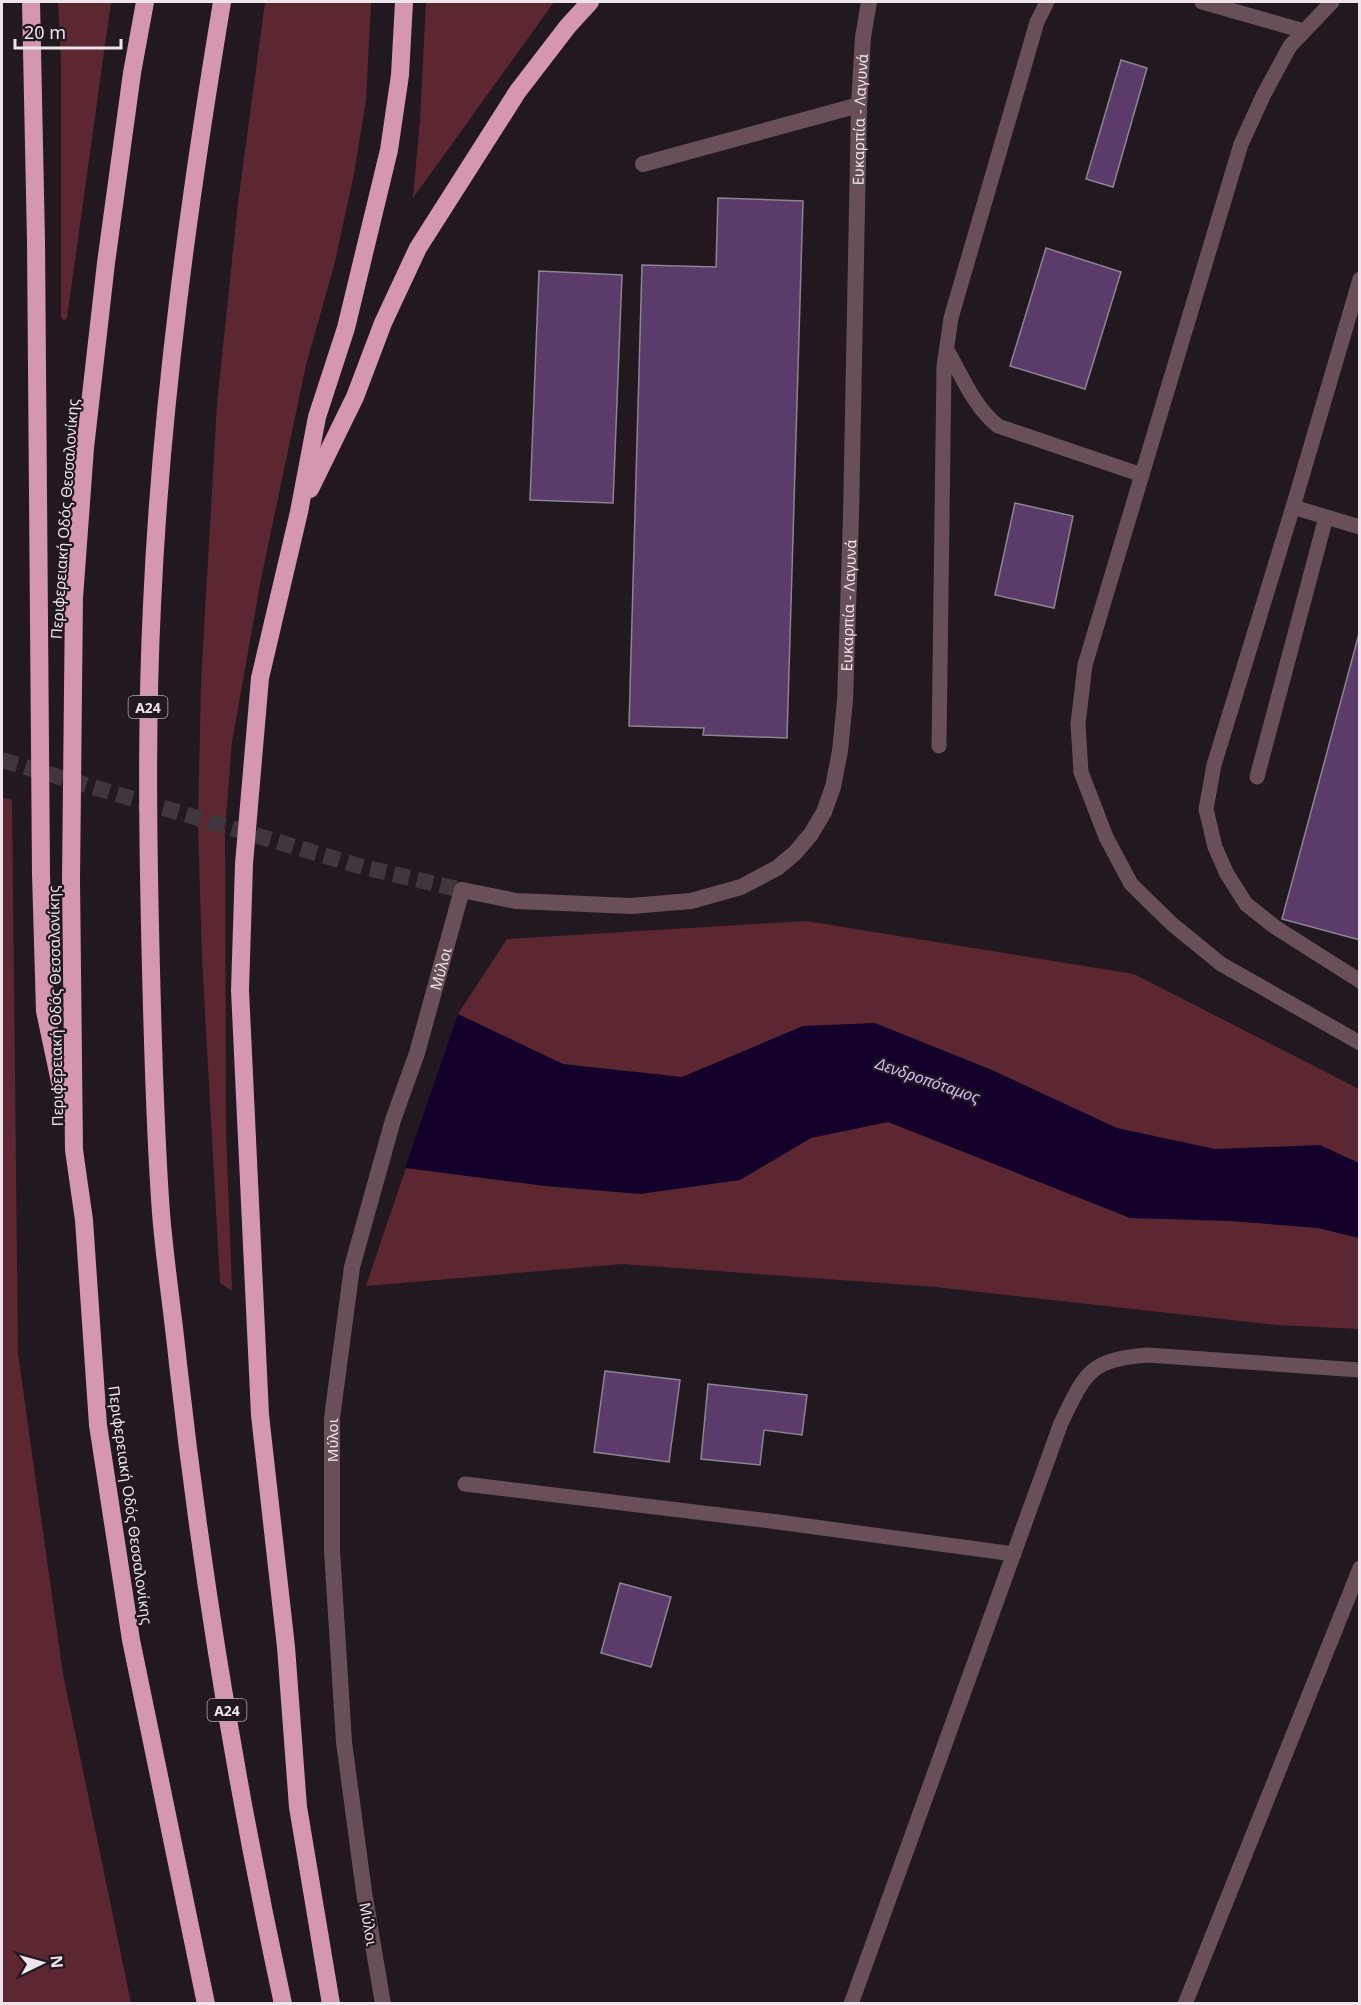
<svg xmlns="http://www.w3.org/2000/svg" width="1361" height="2005" viewBox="0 0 1361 2005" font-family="'Noto Sans',sans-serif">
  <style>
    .green { fill: #5d2731 }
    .water { fill: #13012c }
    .building { fill: #5b3b69; stroke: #8c8490; stroke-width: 1.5 }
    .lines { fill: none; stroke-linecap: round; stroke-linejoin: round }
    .tertiary-tunnel { stroke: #40373e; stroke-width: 16; stroke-dasharray: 16 8; stroke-linecap: butt }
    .service { stroke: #684f5a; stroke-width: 15 }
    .minor { stroke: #684f5a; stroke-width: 16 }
    .tertiary { stroke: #684f5a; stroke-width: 16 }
    .motorway { stroke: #d596b1; stroke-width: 18 }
    .labels { text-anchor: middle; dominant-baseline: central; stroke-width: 4.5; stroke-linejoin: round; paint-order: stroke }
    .shield { fill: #221820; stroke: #b0a8ae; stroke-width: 1.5 }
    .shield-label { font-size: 14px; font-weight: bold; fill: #ede5eb }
    .street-label { font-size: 15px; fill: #ede5eb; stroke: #221820 }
    .water-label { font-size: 16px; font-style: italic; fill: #cdbbfc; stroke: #221820 }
  </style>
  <rect width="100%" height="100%" fill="#221820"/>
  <g class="green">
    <polygon points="58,2 111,2 67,318 64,321 61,317 61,64"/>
    <polygon points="265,2 371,2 366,100 354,174 334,266 306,365 261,579 232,742 225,830 226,1131 232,1291 220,1283 202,957 198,826 201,682 217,404 238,203"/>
    <polygon points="426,2 554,2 413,198 420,120"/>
    <polygon points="2,797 12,800 18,1354 63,1674 131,2003 2,2003"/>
    <polygon points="806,921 1134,974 1359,1089 1359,1329 1277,1325 936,1287 622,1264 366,1286 458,1014 507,939"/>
  </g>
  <polygon class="water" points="458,1014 563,1064 682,1077 803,1026 875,1023 992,1070 1117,1128 1215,1149 1320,1145 1359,1163 1359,1238 1318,1228 1230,1221 1130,1218 888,1122 811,1138 740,1180 640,1194 545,1186 405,1168"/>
  <g class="building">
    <polygon points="1121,60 1147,68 1113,187 1086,179"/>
    <polygon points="718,198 803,201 787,738 703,735 704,728 629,726 642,265 716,267"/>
    <polygon points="1046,248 1121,272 1085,389 1010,366"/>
    <polygon points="539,271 622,275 613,503 530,500"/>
    <polygon points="1015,503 1073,516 1054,608 995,595"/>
    <polygon points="1360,630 1360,940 1282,919"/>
    <polygon points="605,1371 680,1380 669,1462 594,1452"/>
    <polygon points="708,1384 807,1395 802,1435 764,1430 760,1465 701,1459"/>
    <polygon points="620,1583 671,1597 651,1667 601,1653"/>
  </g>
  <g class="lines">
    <polyline class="tertiary-tunnel" points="2,760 363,867 462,890"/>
    <g class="service">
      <polyline points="1202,2 1304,31"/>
      <polyline points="1332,2 1290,46 1264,94 1241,144 1085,665 1078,724 1081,772 1106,837 1131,884 1172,924 1221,964 1360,1043"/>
      <polyline points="1360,279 1293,507 1214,765 1206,809 1215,847 1227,874 1246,904 1275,927 1360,981"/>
      <path d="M947,350C962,376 974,407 998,426L1142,475"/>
      <polyline points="1293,507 1360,527"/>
      <polyline points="939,746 944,366 951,318 1037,22 1047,2"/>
      <polyline points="1257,777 1326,517"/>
      <polyline points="465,1484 778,1522 1014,1554"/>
      <path d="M851,2004L1061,1423C1085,1374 1088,1360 1147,1355L1360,1370"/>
      <polyline points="1185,2004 1360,1568"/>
    </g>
    <g class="minor">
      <polyline points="643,164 859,105"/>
      <path id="s1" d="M383,2004L364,1892L344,1742L332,1550V1418L352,1267L393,1120L417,1053L462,890"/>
    </g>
    <path class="tertiary" id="s2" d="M462,890L516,901L631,906L691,901L741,887L777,868L795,853L811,834L824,812L833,787L840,751L845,701L851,516L859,105L863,37L869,2"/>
    <g class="motorway">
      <polyline points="31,2 36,241 41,874 45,1011 66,1110"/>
      <polyline points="145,2 132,73 106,263 85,448 74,598 71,880 74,1150 84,1220 98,1425 131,1640 206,2004"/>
      <path d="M222,2C189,200 161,404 152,605C146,727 148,848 151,970C153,1051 155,1132 161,1213C165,1263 173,1314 178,1364C202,1579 237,1792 283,2004"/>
      <polyline points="310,489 355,397 383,323 418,248 518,91 568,26 590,2"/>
      <polyline points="331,2004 298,1807 286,1647 260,1415 240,990 244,864 260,678 299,512 317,417 346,328 389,150 400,75 404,2"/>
    </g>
  </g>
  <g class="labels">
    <g class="shield">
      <rect x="128.5" y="696" width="39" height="22" rx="4.5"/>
      <rect x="207.5" y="1699" width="39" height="22" rx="4.5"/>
    </g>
    <g class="shield-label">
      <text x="148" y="707">Α24</text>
      <text x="227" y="1710">Α24</text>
    </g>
    <g class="street-label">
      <text stroke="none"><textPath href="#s2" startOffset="1092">Ευκαρπία - Λαγυνά</textPath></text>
      <text transform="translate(64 519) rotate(-86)">Περιφερειακή Οδός Θεσσαλονίκης</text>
      <text stroke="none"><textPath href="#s2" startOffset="606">Ευκαρπία - Λαγυνά</textPath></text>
      <text stroke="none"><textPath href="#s1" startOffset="1053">Μύλοι</textPath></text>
      <text transform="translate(55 1006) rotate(-91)">Περιφερειακή Οδός Θεσσαλονίκης</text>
      <text stroke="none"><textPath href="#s1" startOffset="567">Μύλοι</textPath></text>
      <text transform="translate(131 1505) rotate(82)">Περιφερειακή Οδός Θεσσαλονίκης</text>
      <text transform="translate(369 1924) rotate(80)">Μύλοι</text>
    </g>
    <g class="water-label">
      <text transform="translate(928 1080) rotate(19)">Δενδροπόταμος</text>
    </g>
  </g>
  <rect width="1361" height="2005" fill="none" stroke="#ede5eb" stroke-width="6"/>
  <g transform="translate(42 1963) rotate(85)" stroke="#221820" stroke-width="4.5" paint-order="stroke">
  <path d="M0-4.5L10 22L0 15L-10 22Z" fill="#ede5eb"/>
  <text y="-9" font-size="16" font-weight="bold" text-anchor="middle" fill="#ede5eb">N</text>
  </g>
  <path d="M15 39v9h106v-9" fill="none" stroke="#ede5eb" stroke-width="3"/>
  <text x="24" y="39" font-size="18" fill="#ede5eb" stroke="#221820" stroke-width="4.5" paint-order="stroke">20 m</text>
</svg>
